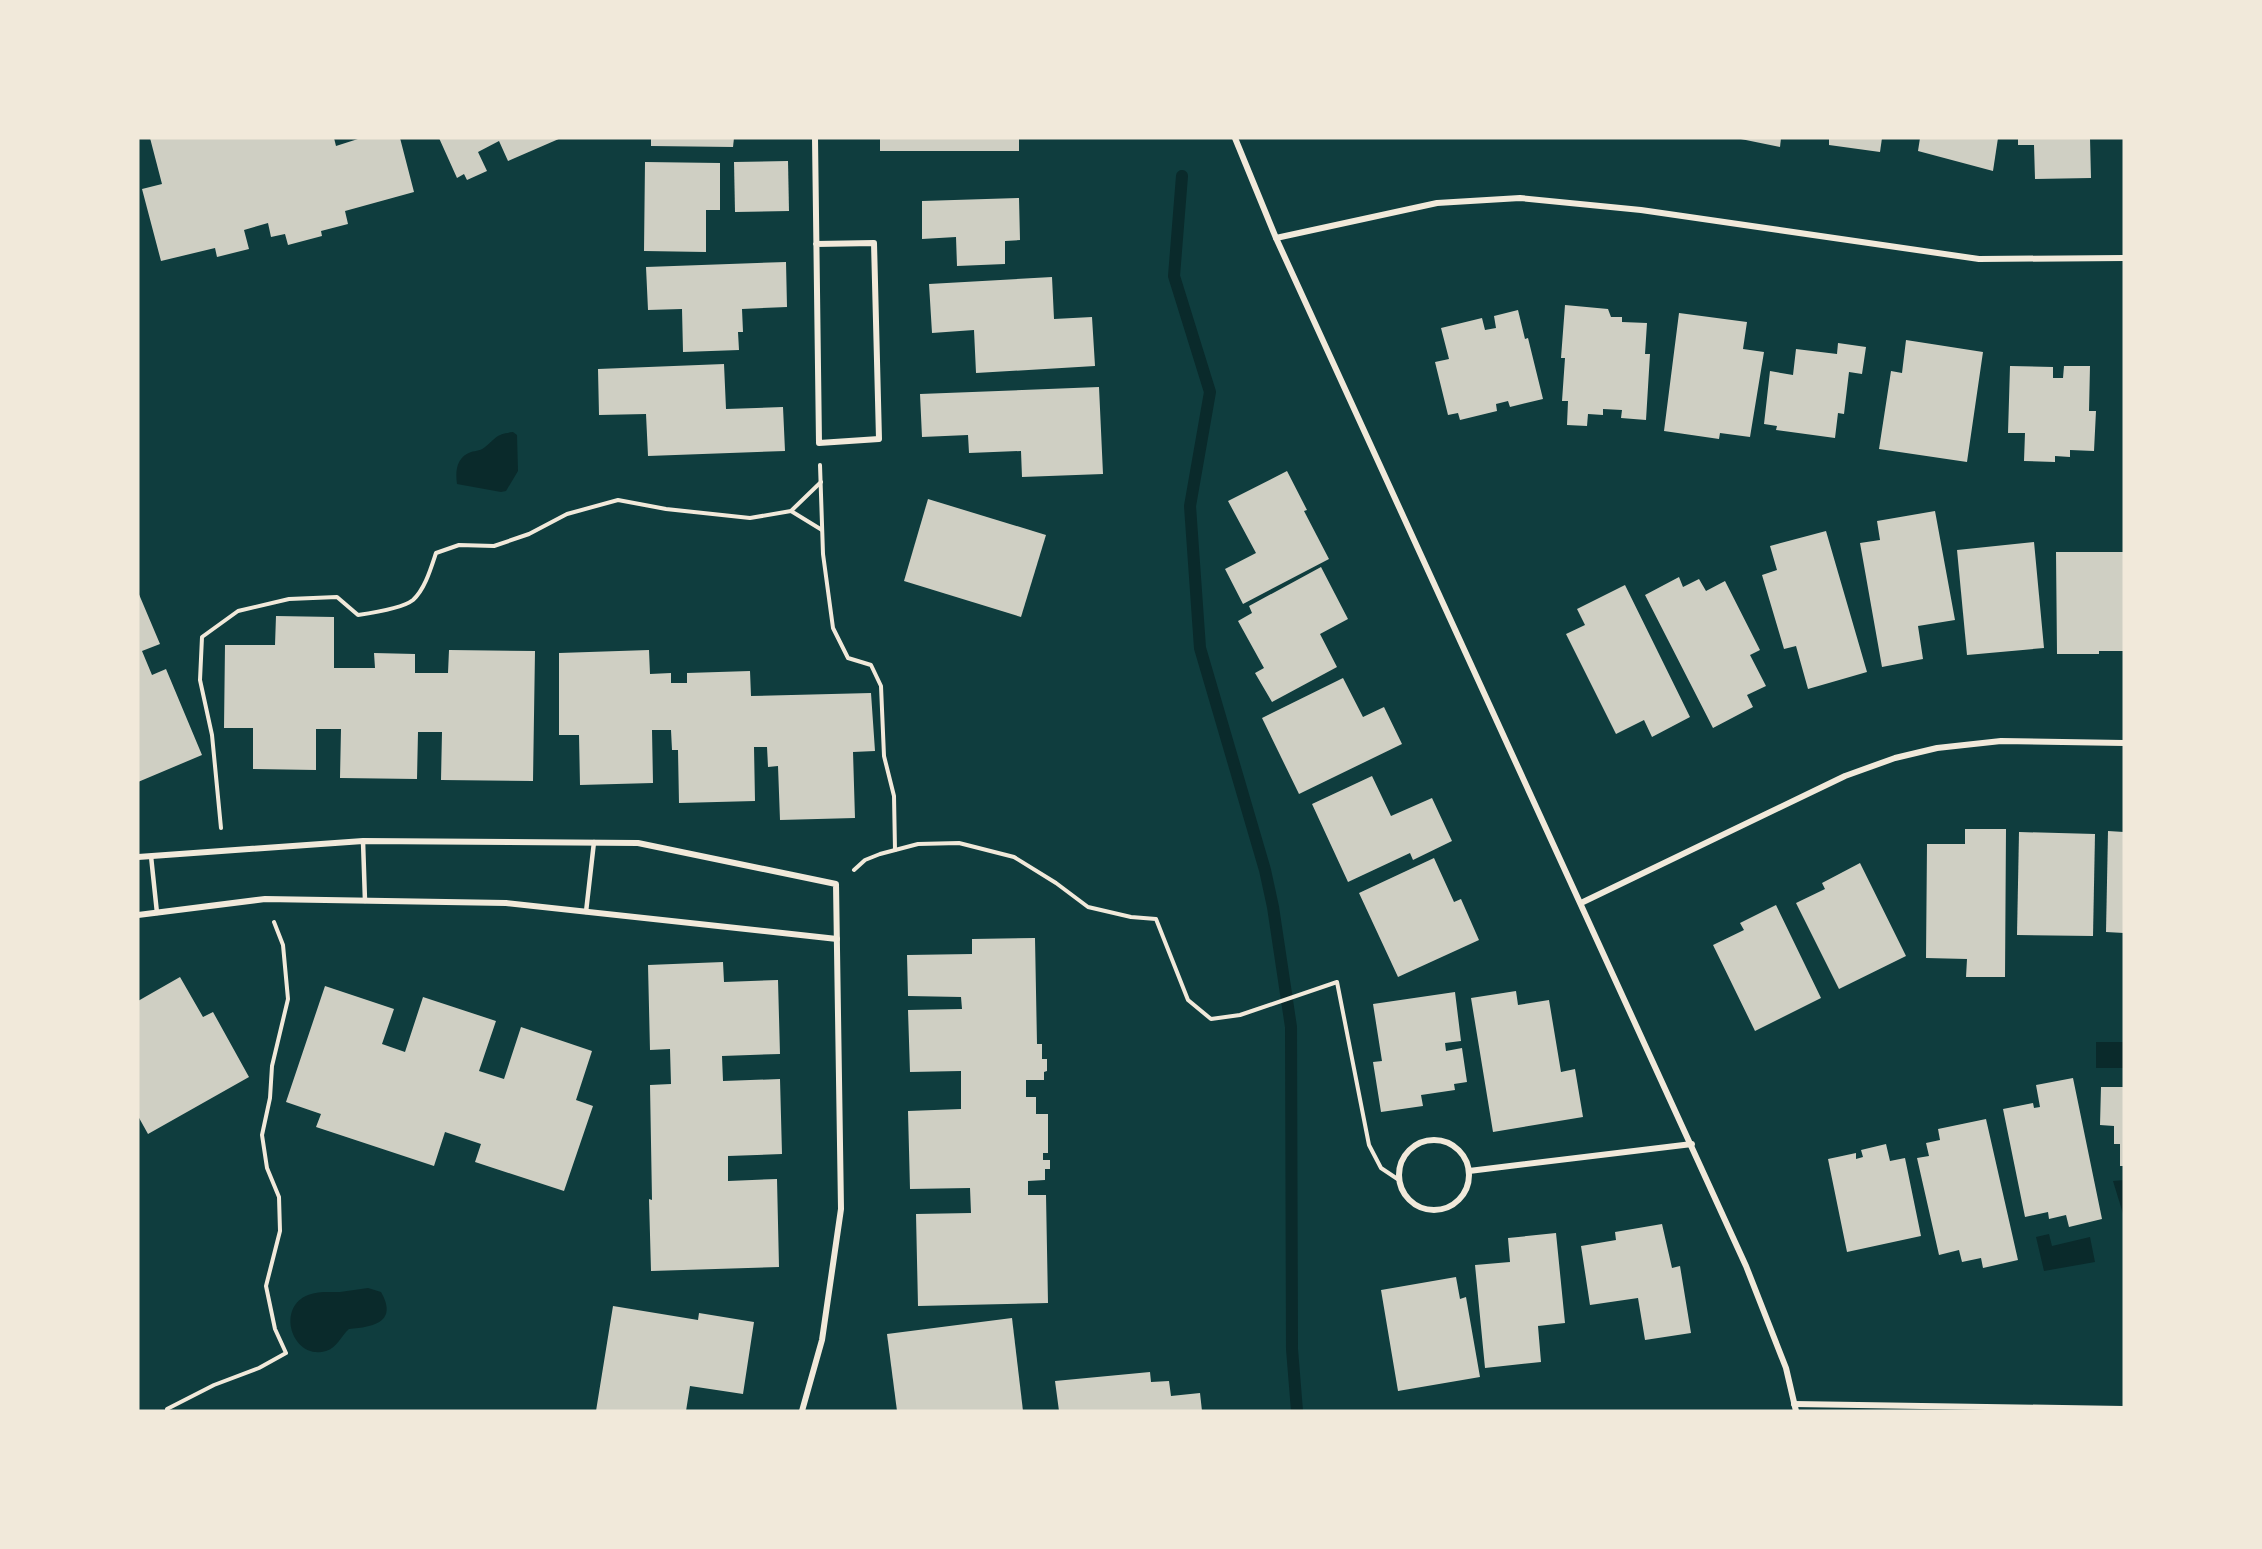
<svg xmlns="http://www.w3.org/2000/svg" width="2262" height="1549" viewBox="0 0 2262 1549" font-family="Karla,sans-serif">
  <style>
    .water { fill: #0a2a2b }
    .lines { fill: none; stroke-linecap: round; stroke-linejoin: round }
    .stream { stroke: #0a2a2b; stroke-width: 12 }
    .building { fill: #cfcfc3 }
    .path { stroke: #f1e9da; stroke-width: 4 }
    .service { stroke: #f1e9da; stroke-width: 4.5 }
    .minor { stroke: #f1e9da; stroke-width: 6 }
  </style>
  <rect width="100%" height="100%" fill="#0f3d3e"/>
  <g class="water">
    <path d="M513,432L517,435L518,471L506,491L501,492L457,484C455,470 457,457 471,452C476,451 482,450 485,447C497,437 496,434 513,432Z"/>
    <rect x="2096" y="1042" width="28" height="26"/>
    <polygon points="2124,1180 2124,1217 2113,1181"/>
    <polygon points="2049,1234 2052,1246 2090,1237 2095,1262 2044,1271 2036,1237"/>
    <path d="M368,1288L381,1292C398,1322 374,1327 349,1329C341,1336 337,1348 326,1351C293,1361 275,1308 308,1295C318,1291 329,1292 340,1292C349,1291 359,1289 368,1288Z"/>
  </g>
  <g class="lines">
    <polyline class="stream" points="1182,176 1174,276 1210,392 1190,506 1200,648 1265,870 1273,907 1291,1027 1292,1349 1297,1411"/>
  </g>
  <g class="building">
    <polygon points="150,138 334,138 336,146 361,138 400,138 414,192 345,211 348,224 321,231 322,236 288,245 285,234 271,237 268,223 244,230 249,249 217,257 215,248 161,261 142,189 162,184"/>
    <polygon points="439,138 561,138 508,161 499,141 478,152 487,171 467,180 464,174 457,178"/>
    <polygon points="651,138 734,138 733,147 651,146"/>
    <rect x="880" y="138" width="139" height="13"/>
    <polygon points="1736,138 1781,138 1780,147"/>
    <polygon points="1829,138 1882,138 1880,152 1829,145"/>
    <polygon points="1920,138 1998,138 1993,171 1918,151"/>
    <polygon points="2018,138 2090,138 2091,178 2035,179 2034,145 2018,145"/>
    <polygon points="788,161 789,211 735,212 734,162"/>
    <polygon points="645,162 720,163 720,210 706,210 706,252 644,251"/>
    <polygon points="1019,198 1020,240 1005,241 1005,264 957,266 956,237 922,239 922,201"/>
    <polygon points="786,262 787,307 742,309 743,332 738,332 739,350 683,352 682,309 648,310 646,267"/>
    <polygon points="1052,277 1054,319 1092,317 1095,366 976,373 974,330 932,333 929,284"/>
    <polygon points="1565,305 1608,309 1611,317 1622,317 1622,322 1647,323 1645,354 1650,354 1646,420 1621,418 1622,410 1603,409 1603,415 1588,414 1587,426 1567,425 1568,401 1562,401 1565,358 1561,358"/>
    <polygon points="1518,310 1525,339 1528,338 1543,399 1510,407 1508,401 1496,404 1497,411 1460,420 1458,413 1448,415 1435,362 1449,359 1441,328 1482,318 1485,330 1496,328 1494,316"/>
    <polygon points="1679,313 1747,322 1743,349 1764,352 1750,437 1720,433 1719,439 1664,431"/>
    <polygon points="1906,340 1983,352 1967,462 1879,449 1891,371 1902,373"/>
    <polygon points="1838,343 1866,347 1862,374 1849,372 1844,414 1838,413 1835,438 1776,430 1777,426 1764,424 1770,371 1793,375 1796,349 1837,354"/>
    <polygon points="724,364 726,409 783,407 785,451 648,456 646,414 599,415 598,369"/>
    <polygon points="2010,366 2053,367 2053,378 2063,378 2064,366 2090,366 2089,411 2096,411 2094,451 2070,450 2070,457 2055,456 2055,462 2024,461 2025,433 2008,433"/>
    <polygon points="1099,387 1103,474 1022,477 1021,451 969,453 968,435 922,437 920,394"/>
    <polygon points="1287,471 1307,510 1304,511 1329,559 1243,604 1225,569 1256,553 1228,501"/>
    <polygon points="928,499 1046,535 1021,617 904,581"/>
    <polygon points="1935,511 1955,620 1918,626 1923,659 1882,667 1860,543 1880,540 1877,521"/>
    <polygon points="1826,531 1867,672 1808,689 1796,646 1784,649 1762,575 1777,570 1770,546"/>
    <polygon points="2034,542 2044,648 1967,655 1957,550"/>
    <polygon points="2056,552 2124,552 2124,651 2099,651 2099,654 2057,654"/>
    <polygon points="1321,567 1348,619 1320,634 1337,667 1272,702 1255,673 1264,668 1238,621 1252,613 1249,606"/>
    <polygon points="1679,577 1683,587 1699,579 1706,591 1725,581 1760,650 1750,655 1766,686 1747,695 1753,707 1713,728 1645,595"/>
    <polygon points="1625,585 1690,717 1652,737 1644,720 1616,734 1566,634 1585,625 1577,609"/>
    <polygon points="138,592 160,644 142,651 152,675 166,669 202,755 138,782"/>
    <polygon points="276,616 334,617 334,668 375,668 374,653 415,654 415,673 448,673 449,650 535,651 533,781 441,780 442,732 418,732 417,779 340,778 341,729 316,729 316,770 253,769 253,728 224,728 225,645 275,645"/>
    <polygon points="649,650 650,674 671,673 671,683 687,683 687,673 750,671 751,696 871,693 875,751 853,752 855,818 780,820 778,766 768,767 767,747 754,747 755,801 679,803 678,750 672,750 671,730 652,730 653,783 580,785 579,735 559,735 559,653"/>
    <polygon points="1343,678 1363,717 1384,707 1402,744 1299,794 1262,718"/>
    <polygon points="1372,776 1391,816 1432,798 1452,841 1413,860 1410,853 1348,882 1312,804"/>
    <polygon points="1965,829 2006,829 2005,977 1966,977 1967,959 1926,958 1927,844 1965,844"/>
    <polygon points="2108,831 2124,832 2124,933 2106,932"/>
    <polygon points="2019,832 2095,834 2093,936 2017,935"/>
    <polygon points="1434,858 1454,902 1461,899 1479,940 1398,977 1359,893"/>
    <polygon points="1860,863 1906,956 1839,989 1796,903 1825,889 1822,883"/>
    <polygon points="1776,905 1821,998 1755,1031 1713,945 1744,930 1740,923"/>
    <polygon points="1035,938 1037,1044 1042,1044 1042,1059 1047,1059 1047,1071 1044,1072 1044,1080 1026,1080 1026,1097 1036,1097 1036,1114 1048,1114 1048,1153 1043,1153 1043,1160 1050,1160 1050,1169 1045,1169 1045,1180 1028,1181 1028,1195 1046,1195 1048,1303 918,1306 916,1214 971,1213 970,1188 910,1189 908,1111 961,1109 961,1071 910,1072 908,1010 962,1009 961,997 908,996 907,955 972,954 972,939"/>
    <polygon points="723,962 724,982 778,980 780,1054 722,1056 723,1081 780,1079 782,1154 728,1156 728,1181 777,1179 779,1267 651,1271 649,1199 652,1200 650,1085 671,1084 670,1049 650,1050 648,965"/>
    <polygon points="180,977 203,1017 213,1012 249,1077 148,1134 138,1116 138,1001"/>
    <polygon points="325,986 394,1009 382,1044 405,1052 423,997 496,1021 479,1071 504,1079 521,1027 592,1051 576,1100 593,1106 564,1191 475,1162 481,1144 445,1132 434,1166 316,1127 321,1114 286,1102"/>
    <polygon points="1516,991 1518,1005 1549,1000 1561,1072 1575,1069 1583,1117 1493,1132 1471,998"/>
    <polygon points="1455,992 1461,1041 1445,1043 1446,1051 1462,1048 1467,1082 1454,1084 1455,1090 1421,1095 1423,1106 1381,1112 1373,1062 1382,1061 1373,1004"/>
    <polygon points="2073,1078 2102,1219 2069,1227 2066,1215 2049,1219 2048,1212 2025,1217 2003,1109 2033,1103 2034,1108 2040,1107 2036,1085"/>
    <polygon points="2101,1087 2124,1087 2124,1166 2120,1166 2120,1144 2114,1144 2114,1126 2100,1125"/>
    <polygon points="1986,1119 2018,1260 1983,1268 1981,1258 1962,1262 1959,1250 1939,1255 1917,1158 1929,1156 1926,1143 1940,1140 1938,1129"/>
    <polygon points="1886,1144 1890,1161 1905,1158 1921,1236 1847,1252 1828,1159 1856,1153 1856,1159 1863,1157 1861,1150"/>
    <polygon points="1662,1224 1672,1268 1680,1266 1691,1333 1645,1340 1638,1298 1590,1305 1581,1246 1616,1240 1615,1232"/>
    <polygon points="1556,1233 1565,1323 1538,1326 1541,1362 1485,1368 1475,1265 1510,1262 1508,1238"/>
    <polygon points="1456,1277 1460,1299 1466,1297 1480,1377 1398,1391 1381,1290"/>
    <polygon points="613,1306 698,1320 699,1313 754,1322 743,1394 690,1386 686,1411 596,1411"/>
    <polygon points="1012,1318 1023,1411 897,1411 887,1334"/>
    <polygon points="1150,1372 1151,1382 1169,1381 1171,1396 1200,1393 1202,1411 1059,1411 1055,1381"/>
  </g>
  <g class="lines">
    <g class="path">
      <polyline points="820,465 823,554 833,628 848,658 871,665 881,686 884,756 894,796 895,850"/>
      <polyline points="791,511 822,530"/>
      <path d="M221,828L212,735L200,680L202,637L238,611L289,599L337,597L358,615C372,613 403,608 413,600C425,589 431,568 436,553L459,545L494,546L529,534L567,514L618,500L666,509L750,518L791,511L821,482"/>
      <polyline points="854,870 865,860 880,854 918,844 959,843 1014,857 1056,883 1088,907 1131,917 1156,919 1188,1000 1211,1019 1240,1015 1337,982 1369,1145 1381,1168 1399,1180"/>
      <polyline points="167,1411 167,1409 214,1385 259,1368 286,1353 275,1329 266,1286 280,1231 279,1197 267,1168 262,1135 270,1098 272,1066 288,999 283,945 274,922"/>
    </g>
    <g class="service">
      <polyline points="363,841 365,901"/>
      <polyline points="151,856 157,913"/>
      <polyline points="586,912 594,842"/>
    </g>
    <g class="minor">
      <polyline points="815,138 819,443 879,439 874,243 816,244"/>
      <polyline points="1235,138 1276,238 1746,1266 1786,1368 1796,1411"/>
      <polyline points="1276,238 1437,203 1520,198 1641,210 1979,259 2124,258"/>
      <polyline points="138,857 363,841 638,843 836,884 841,1209 822,1340 802,1411"/>
      <polyline points="1581,903 1845,776 1895,758 1937,748 2001,741 2124,743"/>
      <polyline points="138,915 265,899 506,903 837,939"/>
      <circle cx="1434" cy="1175" r="35"/>
      <polyline points="1469,1171 1692,1144"/>
      <polyline points="1794,1404 2124,1409"/>
    </g>
  </g>
  <rect width="2262" height="1549" fill="none" stroke="#f1e9da" stroke-width="279"/>
</svg>
